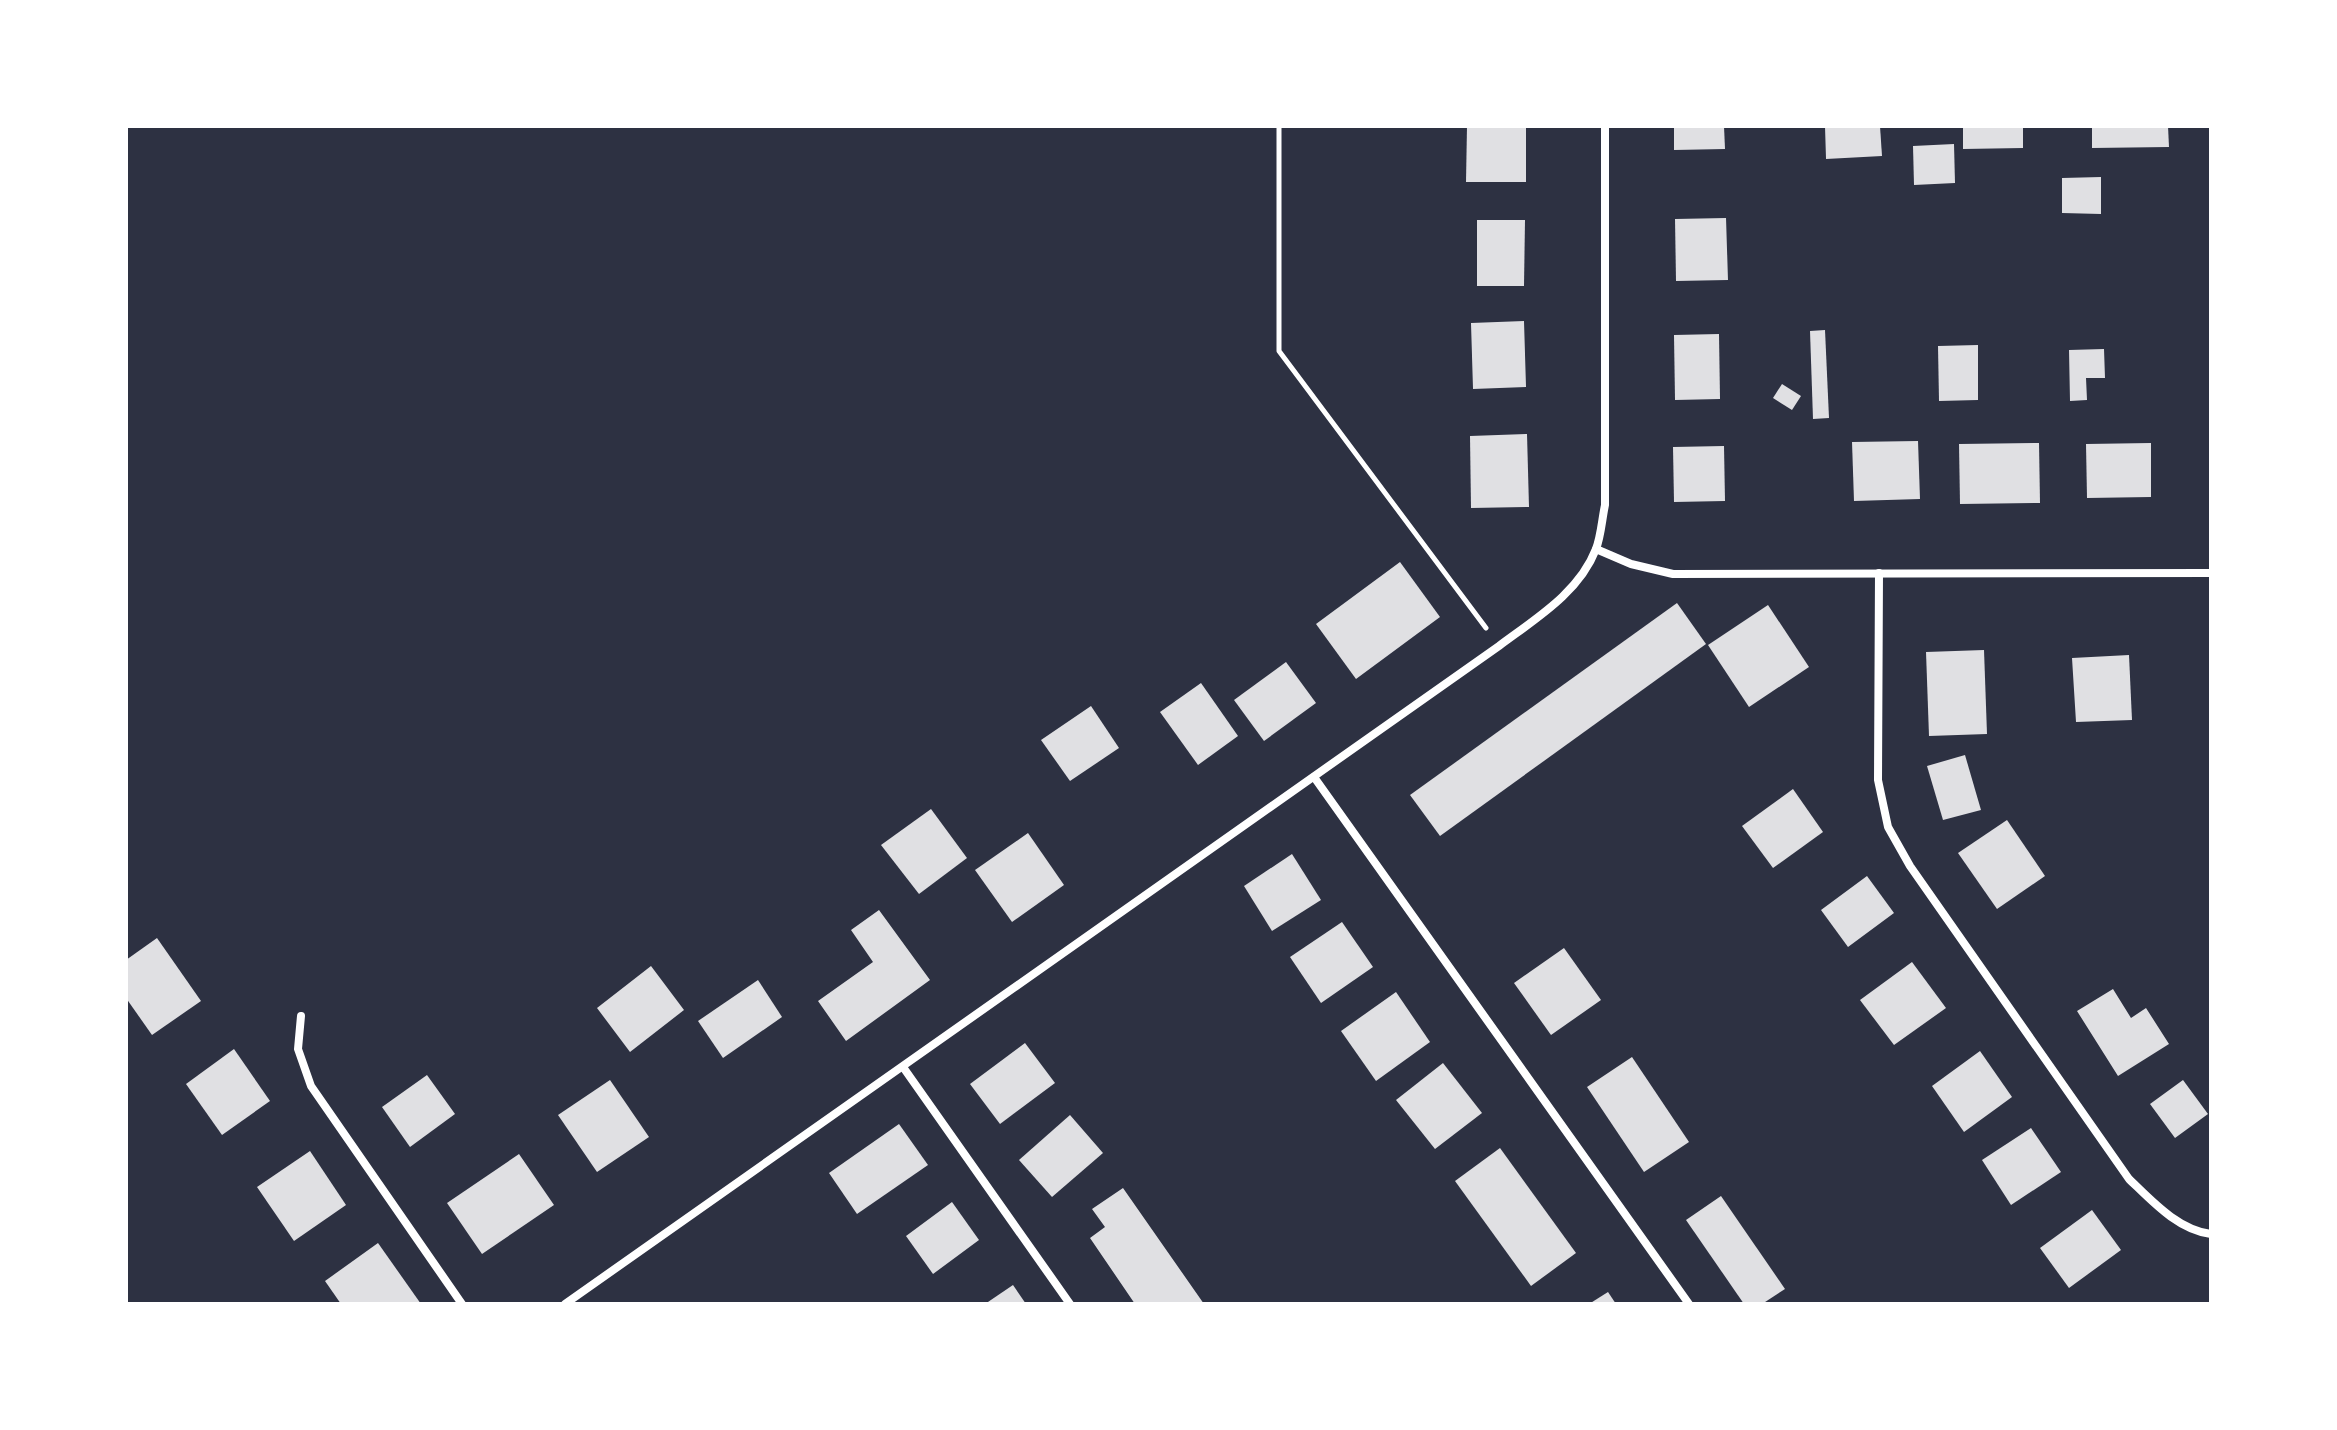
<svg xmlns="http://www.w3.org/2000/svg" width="2337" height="1430" viewBox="0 0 2337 1430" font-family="'Roboto Condensed',sans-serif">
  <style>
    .building { fill: #e0e0e3 }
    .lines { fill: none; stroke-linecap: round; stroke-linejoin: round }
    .path { stroke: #fff; stroke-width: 5 }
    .minor { stroke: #fff; stroke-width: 8 }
  </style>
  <rect width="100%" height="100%" fill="#2d3142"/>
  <g class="building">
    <polygon points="1467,126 1526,126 1526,182 1466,182"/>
    <polygon points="1674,126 1724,126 1725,149 1674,150"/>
    <polygon points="1825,126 1880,126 1882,156 1826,159"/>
    <polygon points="1963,126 2023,126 2023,148 1963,149"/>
    <polygon points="2092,126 2168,126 2169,147 2092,148"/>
    <polygon points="1954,144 1955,183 1914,185 1913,146"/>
    <polygon points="2101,177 2101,214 2062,213 2062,178"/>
    <polygon points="1726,218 1728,280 1676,281 1675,219"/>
    <polygon points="1477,220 1525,220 1524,286 1477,286"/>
    <polygon points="1524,321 1526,387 1473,389 1471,323"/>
    <polygon points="1825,330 1829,418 1813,419 1810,331"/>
    <polygon points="1719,334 1720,399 1675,400 1674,335"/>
    <polygon points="1978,345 1978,400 1939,401 1938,346"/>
    <polygon points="2104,349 2105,378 2086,378 2087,400 2070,401 2069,350"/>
    <polygon points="1782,384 1801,396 1792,410 1773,398"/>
    <polygon points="1527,434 1529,507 1471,508 1470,436"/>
    <polygon points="1918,441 1920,499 1854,501 1852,442"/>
    <polygon points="2039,443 2040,503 1960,504 1959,444"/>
    <polygon points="2151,443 2151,497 2087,498 2086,444"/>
    <polygon points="1724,446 1725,501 1674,502 1673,447"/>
    <polygon points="1400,562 1440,617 1356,679 1316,624"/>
    <polygon points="1677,603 1706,644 1440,836 1410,795"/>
    <polygon points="1768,605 1809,667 1749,707 1708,645"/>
    <polygon points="1984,650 1987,734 1929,736 1926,652"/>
    <polygon points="2129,655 2132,720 2076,722 2072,658"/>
    <polygon points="1286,662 1316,703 1264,741 1234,700"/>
    <polygon points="1201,683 1238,736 1198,765 1160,712"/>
    <polygon points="1091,706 1119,748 1070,781 1041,740"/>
    <polygon points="1965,755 1981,810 1943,820 1927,766"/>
    <polygon points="1793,789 1823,832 1773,868 1742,826"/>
    <polygon points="931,809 967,858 919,894 881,845"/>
    <polygon points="2007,820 2045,876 1997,909 1958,853"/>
    <polygon points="1028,833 1064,885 1012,922 975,870"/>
    <polygon points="1292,854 1321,900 1272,931 1244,886"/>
    <polygon points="1867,876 1894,913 1848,947 1821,910"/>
    <polygon points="879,910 930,980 846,1041 818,1001 873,962 851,930"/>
    <polygon points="1342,922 1373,967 1321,1003 1290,957"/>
    <polygon points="157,938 201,1001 152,1035 126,998 126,960"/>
    <polygon points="1564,948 1601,1000 1551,1035 1514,983"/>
    <polygon points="1912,962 1946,1008 1894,1045 1860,1000"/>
    <polygon points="651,966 684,1010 630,1052 597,1008"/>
    <polygon points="758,980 782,1017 723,1058 698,1021"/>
    <polygon points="2113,989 2131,1018 2146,1008 2169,1044 2118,1076 2077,1011"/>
    <polygon points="1396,992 1430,1042 1376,1081 1341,1031"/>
    <polygon points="1025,1043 1055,1083 1000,1124 970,1084"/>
    <polygon points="234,1049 270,1101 222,1135 186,1084"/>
    <polygon points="1980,1051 2012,1097 1964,1132 1932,1086"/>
    <polygon points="1632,1057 1689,1142 1644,1172 1587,1087"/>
    <polygon points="1443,1063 1482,1113 1435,1149 1396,1100"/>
    <polygon points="427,1075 455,1114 410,1147 382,1107"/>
    <polygon points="610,1080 649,1137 597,1172 558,1115"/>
    <polygon points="2183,1080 2208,1114 2175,1138 2150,1104"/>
    <polygon points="1070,1115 1103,1153 1052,1197 1019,1160"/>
    <polygon points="899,1124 928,1165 857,1214 829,1173"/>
    <polygon points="2031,1128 2061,1172 2011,1205 1982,1160"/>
    <polygon points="1500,1148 1576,1253 1531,1286 1455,1181"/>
    <polygon points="310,1151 346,1205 294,1241 257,1187"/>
    <polygon points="519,1154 554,1205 482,1254 447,1203"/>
    <polygon points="1123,1188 1204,1304 1135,1304 1090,1238 1105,1227 1092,1209"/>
    <polygon points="1721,1196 1785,1289 1762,1304 1744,1304 1686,1220"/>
    <polygon points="952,1202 979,1240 933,1274 906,1236"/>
    <polygon points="2092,1210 2121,1250 2069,1288 2040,1248"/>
    <polygon points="378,1243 421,1304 341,1304 325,1281"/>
    <polygon points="1013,1285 1026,1304 985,1304"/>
    <polygon points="1608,1292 1616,1304 1589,1304"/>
  </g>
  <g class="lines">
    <polyline class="path" points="1279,126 1279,351 1486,628"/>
    <g class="minor">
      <polyline points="1596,549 1631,564 1673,574 2211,573"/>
      <path d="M1879,573L1878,780L1888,827L1910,866L2129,1179C2152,1201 2178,1230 2211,1234"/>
      <polyline points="1314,777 1689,1304"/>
      <polyline points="301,1016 298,1049 311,1086 462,1304"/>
      <polyline points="903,1067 1070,1304"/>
      <path d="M565,1304L1499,646C1535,619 1579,593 1596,549C1601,536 1602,519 1605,505V126"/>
    </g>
  </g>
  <rect width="2337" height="1430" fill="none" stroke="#ffffff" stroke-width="256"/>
</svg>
